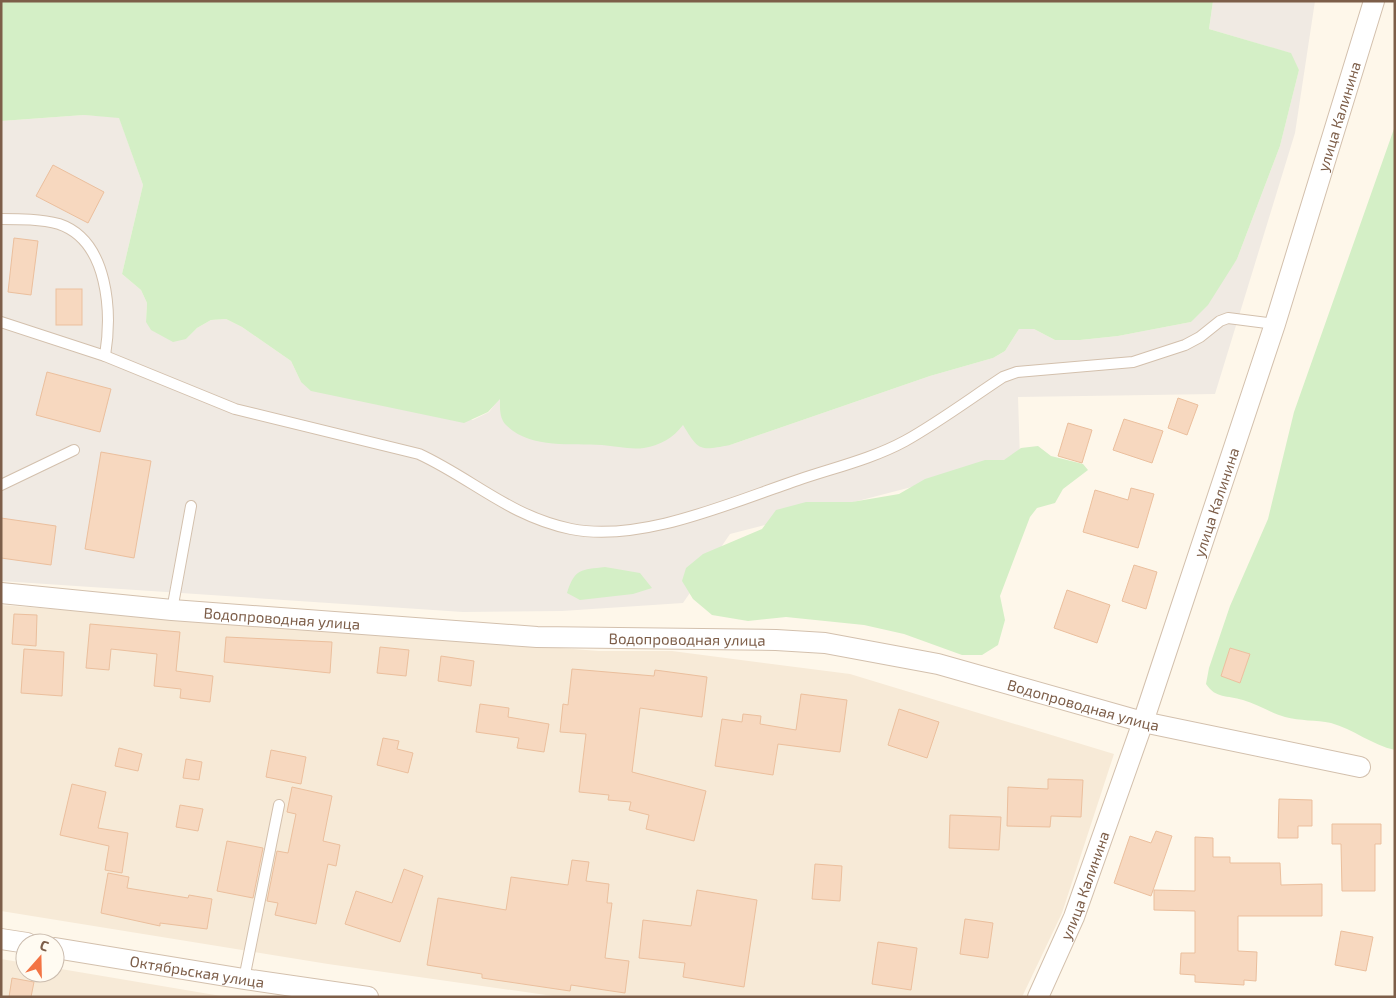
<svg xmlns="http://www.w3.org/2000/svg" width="1396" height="998" viewBox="0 0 1396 998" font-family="'Exo 2',sans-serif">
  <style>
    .residential { fill: #f7ead7 }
    .industrial { fill: #f0eae3 }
    .green { fill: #d4efc6; fill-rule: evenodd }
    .building { fill: #f7d8bf; stroke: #ebbf9d }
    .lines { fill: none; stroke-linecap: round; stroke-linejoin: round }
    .lane-casing { stroke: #d3c0ad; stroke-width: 12 }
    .street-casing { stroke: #d3c0ad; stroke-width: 22 }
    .lane { stroke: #fff; stroke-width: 10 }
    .street { stroke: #fff; stroke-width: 20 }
    .labels { text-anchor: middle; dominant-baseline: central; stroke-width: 4; stroke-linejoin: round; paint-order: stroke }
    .street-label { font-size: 15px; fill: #7d5e49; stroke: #fffbf2 }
  </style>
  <rect width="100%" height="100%" fill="#fef7ea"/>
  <g class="residential">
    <polygon points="1,605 599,651 672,651 850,674 1114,754 1062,913 1022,997 560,997 328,964 1,911"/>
    <polygon points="1,959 25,963 25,973 55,973 55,968 227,997 1,997"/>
  </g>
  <polygon class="industrial" points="1213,1 1315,1 1295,133 1215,394 1018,397 1020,459 730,534 683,603 562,611 463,612 1,581 1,121 84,115 119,117 143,185 122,274 141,290 147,303 146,322 186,339 197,328 211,320 226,319 242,327 291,361 301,382 473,420 489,412 500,398 529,350 730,445 930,376 993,358 1005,351 1019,329 1034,329 1055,340 1080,340 1118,336 1191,322 1237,259 1280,146 1299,70 1290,53 1209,29"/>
  <g class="green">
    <path d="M1,1H1213L1209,29L1291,53L1299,70L1280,146L1237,259L1208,305L1191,322L1118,336L1080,340H1055L1034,329H1019L1005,351L993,358L930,376L730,445C699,451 699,451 683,425C673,438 661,445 644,448C630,450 616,446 602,445C571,443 530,449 506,425C499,418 500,407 500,399L488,412L464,423L311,391L301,382L291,361L242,327L226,319L211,320L197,328L186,339L173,342L151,330L146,322L147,303L141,290L122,274L143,185L119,118L84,115L1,121Z"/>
    <path d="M1395,126V750C1372,745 1353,729 1331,723C1316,720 1300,721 1285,717C1271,713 1257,704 1243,700C1227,695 1216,699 1206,684L1209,668L1230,606L1268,519L1294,412ZM1230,648L1250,654L1240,683L1221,676Z"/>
    <polygon points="1038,446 1051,456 1083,464 1088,470 1063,489 1055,503 1037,508 1030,517 1000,596 1005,620 998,645 982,655 962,655 904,634 864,625 786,617 748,621 712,615 693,599 682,581 686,568 703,554 762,529 776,510 806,502 852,502 899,494 925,479 985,460 1004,460 1021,448"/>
    <path d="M605,567L640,573L652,588L633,594L580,600L567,593C575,568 581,570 605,567Z"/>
  </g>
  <g class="building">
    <polygon points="53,165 104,192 88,223 36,196"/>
    <polygon points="14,238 38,241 31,295 8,292"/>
    <rect x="56" y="289" width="26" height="36"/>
    <polygon points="47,372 111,389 100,432 36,415"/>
    <polygon points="1178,398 1198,405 1187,435 1168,428"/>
    <polygon points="1124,419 1163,431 1152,463 1113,450"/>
    <polygon points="1068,423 1092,430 1082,463 1058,456"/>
    <polygon points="101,452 151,461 134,558 85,549"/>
    <polygon points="1131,488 1154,494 1138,548 1083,532 1095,490 1128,500"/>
    <polygon points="1,518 56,526 51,565 1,558"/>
    <polygon points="1134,565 1157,572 1146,609 1122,601"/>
    <polygon points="1067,590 1110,605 1097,643 1054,628"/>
    <polygon points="14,614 37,615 36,646 12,644"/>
    <polygon points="90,624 180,632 176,671 213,676 210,702 180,698 181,689 154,686 157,654 111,649 109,670 86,668"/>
    <polygon points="226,637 332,642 330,673 224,662"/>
    <polygon points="380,647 409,650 406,676 377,673"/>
    <polygon points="1230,648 1250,654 1240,683 1221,676"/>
    <polygon points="24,649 64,652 62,696 21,693"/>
    <polygon points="441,656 474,661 471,686 438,681"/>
    <polygon points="572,669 654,676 655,670 707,677 702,717 640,708 632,772 706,791 694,841 646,829 649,815 629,810 631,802 608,800 609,795 579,792 586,734 560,732 563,704 568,705"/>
    <polygon points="801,694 847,700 840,752 778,744 773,775 715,766 722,719 742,722 743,714 761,716 760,724 796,730"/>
    <polygon points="480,704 509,708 508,717 549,724 544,752 517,748 519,738 476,732"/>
    <polygon points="899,709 939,722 927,758 888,745"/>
    <polygon points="383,738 399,741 397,749 413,753 408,773 377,765"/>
    <polygon points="119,748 142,754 138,771 115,766"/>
    <polygon points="271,750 306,757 301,784 266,777"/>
    <polygon points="186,759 202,762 199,780 183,778"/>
    <polygon points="1048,779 1083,780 1081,817 1051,816 1050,827 1007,826 1008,787 1048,789"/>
    <polygon points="72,784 106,792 98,828 128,833 122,873 105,870 109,846 60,835"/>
    <polygon points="292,787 332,796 323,841 340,845 336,866 328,864 316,924 275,915 278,903 267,901 277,851 288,853 296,814 287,812"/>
    <polygon points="1279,799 1312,800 1312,826 1298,826 1298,838 1278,838"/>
    <polygon points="180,805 203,809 198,831 176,827"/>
    <polygon points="950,815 1001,817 999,850 949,848"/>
    <polygon points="1332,824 1381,824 1381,844 1375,844 1375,891 1342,891 1341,844 1332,844"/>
    <polygon points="1156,831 1172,836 1151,896 1114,883 1130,836 1151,843"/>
    <polygon points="1195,837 1213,838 1213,857 1230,857 1230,863 1280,863 1281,885 1322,884 1322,916 1238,916 1238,951 1257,952 1256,981 1244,980 1244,985 1195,982 1195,975 1180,974 1181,953 1195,953 1195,911 1154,910 1154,890 1195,891"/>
    <polygon points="227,841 263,848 253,898 217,891"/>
    <polygon points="572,860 589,862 586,881 609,884 607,903 612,903 605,958 629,961 625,993 571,985 570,991 482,978 482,974 427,965 438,898 506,910 511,877 568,885"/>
    <polygon points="815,864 842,866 840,901 812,899"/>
    <polygon points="404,869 423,876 400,942 345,924 356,891 392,903"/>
    <polygon points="108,873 129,877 127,888 188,898 189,895 212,899 207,929 160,923 160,926 101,913"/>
    <polygon points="697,890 757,900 744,987 683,977 685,963 639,958 643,920 691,926"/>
    <polygon points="965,919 993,923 988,958 960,954"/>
    <polygon points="1341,931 1373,937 1366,971 1335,965"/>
    <polygon points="878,942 917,948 911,990 872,984"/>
    <polygon points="12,978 34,982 31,997 9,997"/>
  </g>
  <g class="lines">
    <defs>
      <g id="lane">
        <path d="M1,219C20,219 41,219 59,224C109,241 112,313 105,356"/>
        <path d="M1,322L105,356L235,409L419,454C473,479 509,516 571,529C642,543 732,502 798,480C833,468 872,459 905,441C939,422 971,398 1003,377L1017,372L1133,362L1185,345L1200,337L1220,321L1228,318L1275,324"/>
        <polyline points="1,485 74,450"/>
        <polyline points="172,610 191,506"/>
        <polyline points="244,979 279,805"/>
      </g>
      <g id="street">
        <path id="s1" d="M1,593L172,610L537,637L776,640L825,643L938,664L1143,722L1360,767"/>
        <polyline points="1,939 27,943"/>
        <path id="s2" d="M55,948L244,979L368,997"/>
        <path id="s3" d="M1038,997L1074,917L1143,722L1275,324L1374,1"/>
      </g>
    </defs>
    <use href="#lane" class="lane-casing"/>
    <use href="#street" class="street-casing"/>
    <use href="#lane" class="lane"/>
    <use href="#street" class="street"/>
  </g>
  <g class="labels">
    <g class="street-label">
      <text stroke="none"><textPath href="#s3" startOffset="931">улица Калинина</textPath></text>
      <text stroke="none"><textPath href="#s3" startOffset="526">улица Калинина</textPath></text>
      <text stroke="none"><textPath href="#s1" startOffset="282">Водопроводная улица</textPath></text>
      <text stroke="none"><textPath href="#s1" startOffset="688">Водопроводная улица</textPath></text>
      <text stroke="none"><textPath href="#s1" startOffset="1092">Водопроводная улица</textPath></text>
      <text stroke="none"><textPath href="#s3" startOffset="121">улица Калинина</textPath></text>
      <text stroke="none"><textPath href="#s2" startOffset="144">Октябрьская улица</textPath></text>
    </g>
  </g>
  <rect width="1396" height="998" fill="none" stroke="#7d5e49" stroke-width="5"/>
  <g transform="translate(40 958) rotate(20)"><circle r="24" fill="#fffbf2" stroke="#cbbcae"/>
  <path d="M0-4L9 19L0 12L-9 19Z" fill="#f37444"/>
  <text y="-8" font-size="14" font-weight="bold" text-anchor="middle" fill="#7d5e49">С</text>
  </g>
</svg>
